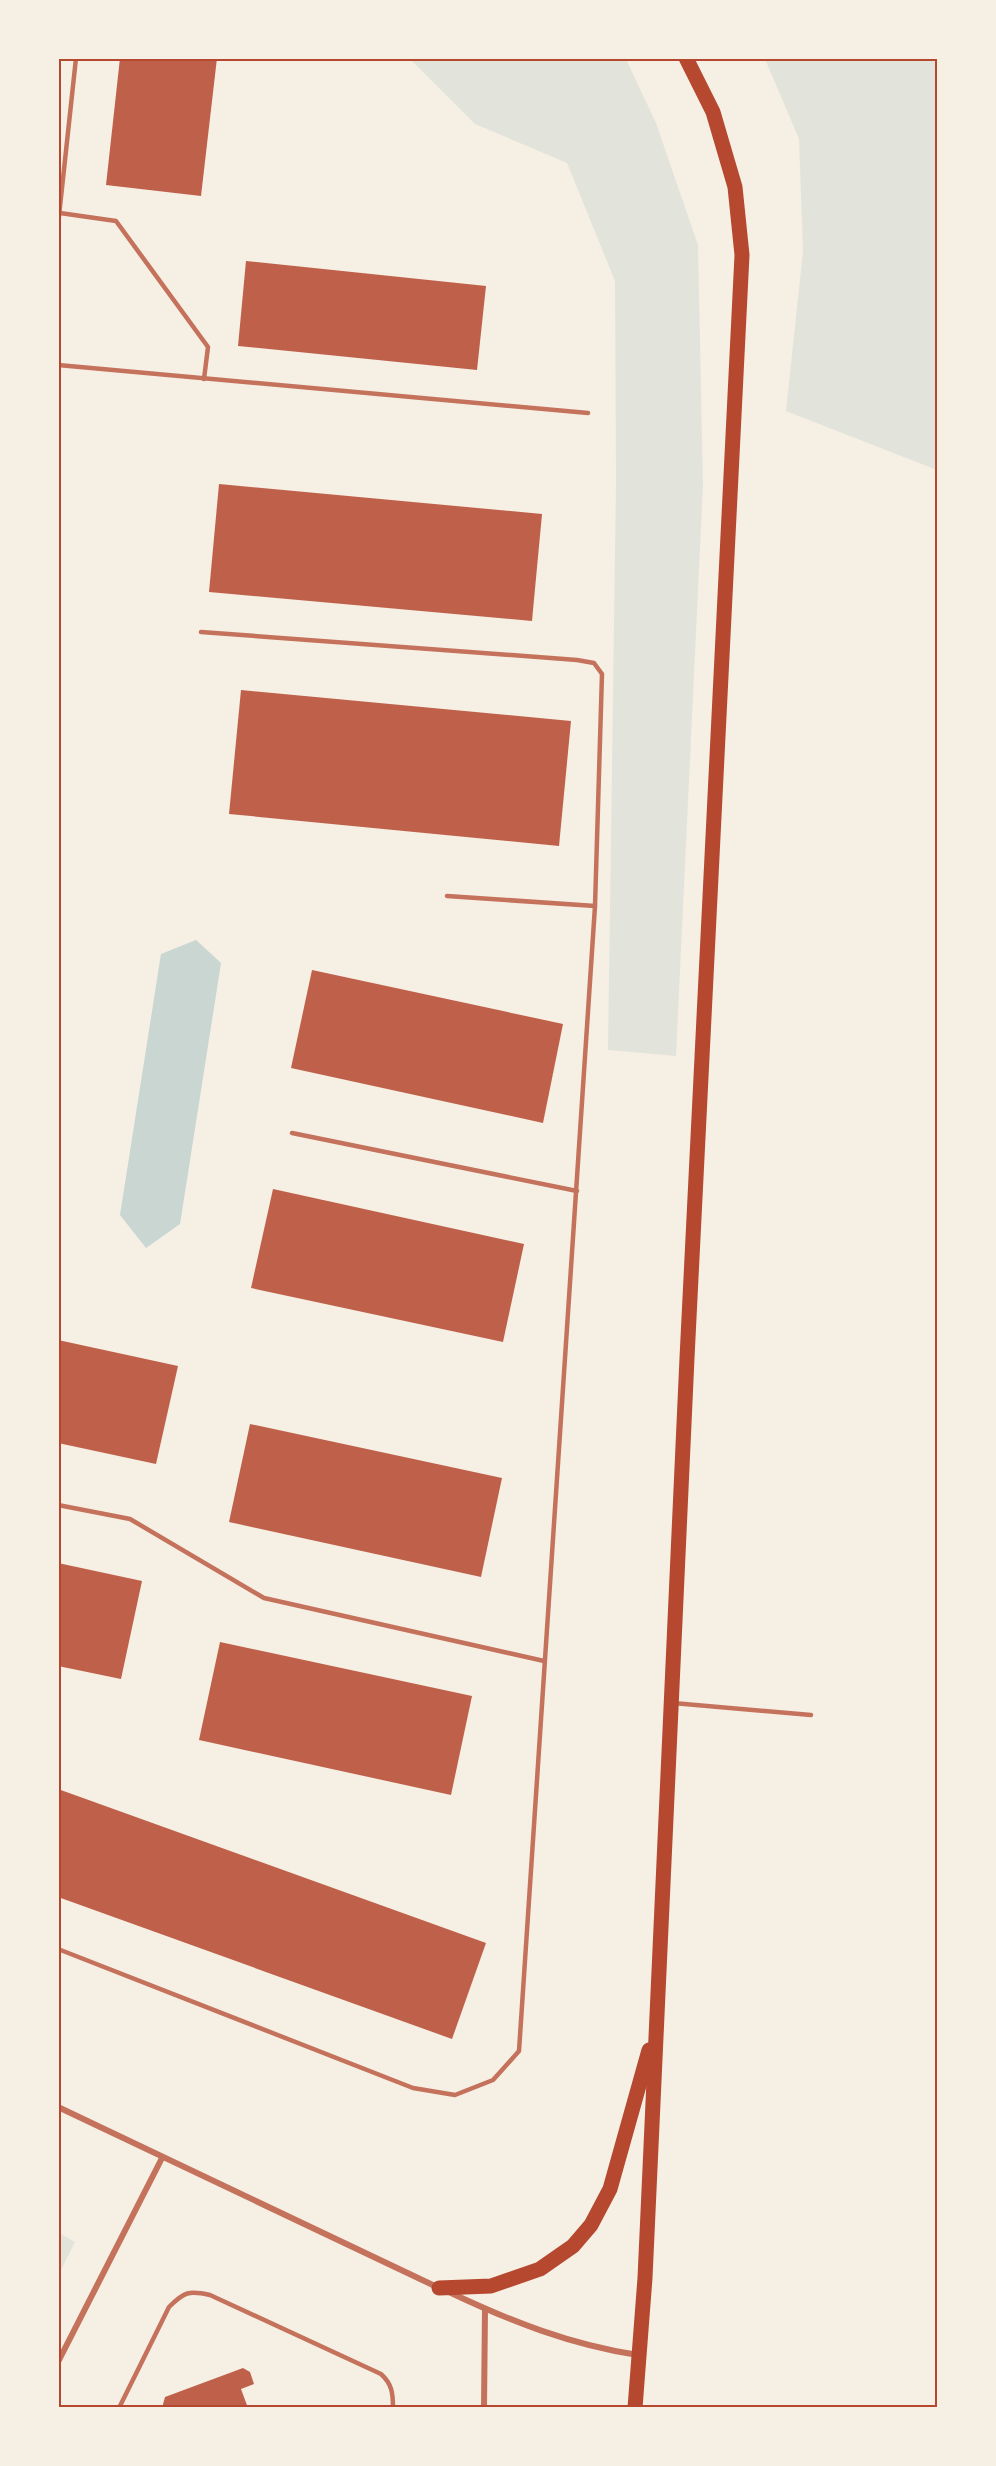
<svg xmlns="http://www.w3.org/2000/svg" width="996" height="2466" viewBox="0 0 996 2466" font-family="Arial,sans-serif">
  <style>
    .green { fill: #e2e4dc }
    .water { fill: #c9d6d2 }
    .building { fill: #bf614a }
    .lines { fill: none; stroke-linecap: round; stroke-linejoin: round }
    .service { stroke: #c5725c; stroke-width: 4.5 }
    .minor { stroke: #c5725c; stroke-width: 6 }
    .primary { stroke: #b5482f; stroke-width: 15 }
    .neatline { fill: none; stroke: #b5482f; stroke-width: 2 }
  </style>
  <rect width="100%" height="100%" fill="#f6efe4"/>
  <g class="green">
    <polygon points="410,59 626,59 656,123 698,245 703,485 676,1056 608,1050 616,481 615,281 567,163 475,124"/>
    <polygon points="765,59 937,59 937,470 786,411 803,251 799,139"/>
    <polygon points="59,2233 75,2242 59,2274"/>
  </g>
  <polygon class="water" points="196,940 221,963 180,1224 146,1248 120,1215 161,954"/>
  <g class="building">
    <polygon points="120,58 217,58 201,196 106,185"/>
    <polygon points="246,261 486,286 477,370 238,346"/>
    <polygon points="219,484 542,514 532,621 209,592"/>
    <polygon points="241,690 571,721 559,846 229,814"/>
    <polygon points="312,970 563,1024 543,1123 291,1068"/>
    <polygon points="273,1189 524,1244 503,1342 251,1288"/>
    <polygon points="58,1340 178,1366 156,1464 58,1443"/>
    <polygon points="250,1424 502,1478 481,1577 229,1522"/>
    <polygon points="58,1563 142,1581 121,1679 58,1666"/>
    <polygon points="220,1642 472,1696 451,1795 199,1740"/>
    <polygon points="58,1789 486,1943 452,2039 58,1897"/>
    <polygon points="243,2368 250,2372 254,2384 241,2389 248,2408 162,2408 165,2397"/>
  </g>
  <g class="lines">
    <g class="service">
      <polyline points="60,213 116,221 208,347 204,379"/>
      <polyline points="58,225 76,58"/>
      <polyline points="58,365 588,413"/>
      <polyline points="447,896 595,906"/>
      <polyline points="292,1133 577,1191"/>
      <polyline points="58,1505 130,1519 264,1598 544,1661"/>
      <polyline points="673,1703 811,1715"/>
      <polyline points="58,1949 413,2088 455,2095 493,2080 519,2051 595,906 602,674 594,663 577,660 201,632"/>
      <path d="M119,2408L169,2307C184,2292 189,2290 210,2295L381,2374C392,2384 393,2393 393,2408"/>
    </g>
    <g class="minor">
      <polyline points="58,2107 437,2287"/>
      <path d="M449,2292C510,2321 571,2345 638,2355"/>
      <polyline points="58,2362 162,2158"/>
      <polyline points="484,2408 485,2309"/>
    </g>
    <g class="primary">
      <polyline points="439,2288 491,2286 540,2269 573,2246 591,2225 610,2189 649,2050"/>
      <polyline points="635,2408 645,2278 687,1358 742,255 735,187 713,112 686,58"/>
    </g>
  </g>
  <rect width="996" height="2466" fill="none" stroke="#f6efe4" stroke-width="120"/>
  <rect x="60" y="60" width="876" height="2346" class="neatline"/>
</svg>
